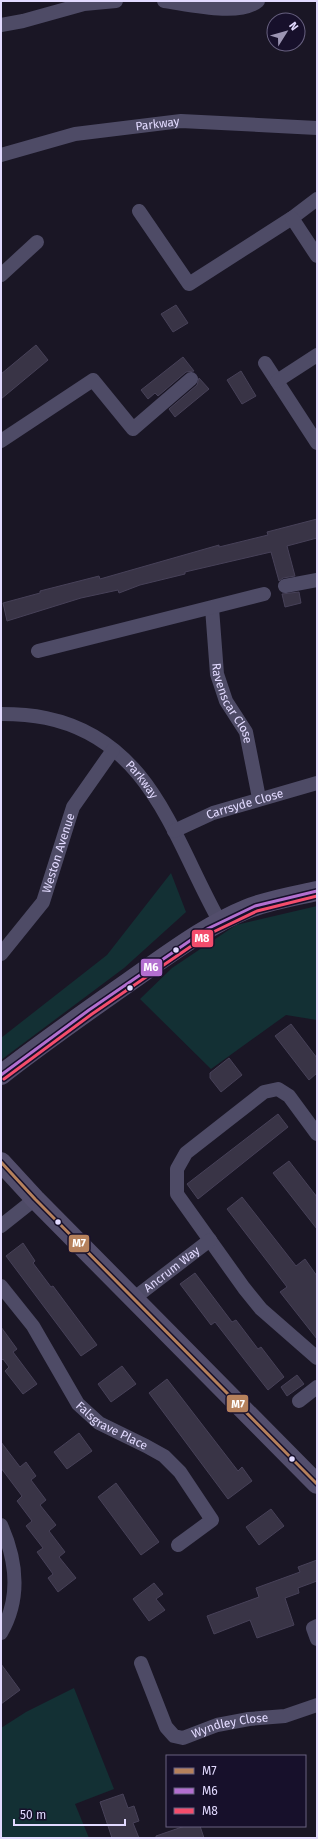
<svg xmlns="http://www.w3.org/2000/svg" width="318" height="1839" viewBox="0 0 318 1839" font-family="'Fira Sans',sans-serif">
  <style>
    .green { fill: #133034 }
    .building { fill: #393446; stroke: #474158 }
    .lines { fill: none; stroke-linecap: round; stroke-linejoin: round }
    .street { stroke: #4e4b66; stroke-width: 14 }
    .secondary { stroke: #534e6c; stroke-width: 20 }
    .bus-1-casing { stroke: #17102b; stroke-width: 6 }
    .bus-2-casing { stroke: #17102b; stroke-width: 6 }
    .bus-3-casing { stroke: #17102b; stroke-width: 6 }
    .bus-1 { stroke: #b6815c; stroke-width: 3 }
    .bus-2 { stroke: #b36fd0; stroke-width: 3 }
    .bus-3 { stroke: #f44d6c; stroke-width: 3 }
    .bus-dot { fill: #e2daff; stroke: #17102b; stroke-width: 1.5 }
    .labels { text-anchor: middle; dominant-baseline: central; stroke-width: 4; stroke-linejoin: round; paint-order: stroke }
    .street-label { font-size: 12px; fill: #e2daff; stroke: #17102b }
    .line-badge { stroke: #17102b; stroke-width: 1.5 }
    .badge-label { font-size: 11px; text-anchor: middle; font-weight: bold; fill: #fff }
  </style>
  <rect width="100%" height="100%" fill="#1a1625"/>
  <g class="green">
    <polygon points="171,873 186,912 124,968 1,1060 1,1038 107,955"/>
    <polygon points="317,906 317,1020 286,1015 211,1069 140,999 172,968 236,925"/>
    <polygon points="74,1688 114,1789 75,1804 89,1838 1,1838 1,1728 26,1712"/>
  </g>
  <g class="building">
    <polygon points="176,305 188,323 173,332 161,314"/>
    <polygon points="36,345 48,360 1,399 1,374"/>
    <polygon points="183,357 194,371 186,372 158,396 155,393 148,399 141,390"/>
    <polygon points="241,371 256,396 242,404 227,380"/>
    <polygon points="199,378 209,389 175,417 169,409 197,385"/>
    <polygon points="317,519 317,538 287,546 295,576 283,578 279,581 271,552 185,572 185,574 140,585 119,593 118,590 81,598 7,621 3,603 40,593 40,591 99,576 100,579 219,545 219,547 268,535 267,532"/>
    <polygon points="299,592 301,603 285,607 282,594"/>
    <polygon points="291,1024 317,1058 317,1073 309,1080 275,1036"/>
    <polygon points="229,1058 242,1075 221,1092 210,1078 210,1073"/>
    <polygon points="278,1114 288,1127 198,1199 187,1184"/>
    <polygon points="289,1161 317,1197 317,1229 273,1173"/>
    <polygon points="242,1197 296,1266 305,1259 317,1276 317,1339 280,1292 287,1287 227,1209"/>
    <polygon points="23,1243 35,1261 33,1263 51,1287 53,1286 97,1345 81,1356 6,1256"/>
    <polygon points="195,1273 232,1322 236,1320 258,1349 261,1347 284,1377 268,1390 215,1322 211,1325 180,1284"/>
    <polygon points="1,1327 17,1349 13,1352 37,1384 23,1394 5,1371 9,1367 3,1359 1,1361"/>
    <polygon points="122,1366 136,1384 111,1402 98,1384"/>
    <polygon points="297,1375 304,1384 287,1396 281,1387"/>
    <polygon points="167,1379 238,1471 242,1467 252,1481 228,1499 149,1393"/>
    <polygon points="79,1433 92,1451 67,1469 54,1452"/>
    <polygon points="1,1442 20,1467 26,1462 36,1476 31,1480 46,1500 40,1505 56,1525 49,1531 65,1552 59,1557 76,1578 58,1592 48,1578 53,1574 37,1552 43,1548 26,1526 32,1521 17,1501 22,1496 1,1468"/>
    <polygon points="116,1483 159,1542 141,1555 98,1497"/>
    <polygon points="271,1509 284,1526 259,1545 246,1527"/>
    <polygon points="317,1560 317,1581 298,1588 299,1593 285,1598 294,1625 257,1638 250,1620 214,1634 207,1616 259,1597 256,1588 300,1572 298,1567"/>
    <polygon points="154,1583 163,1594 156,1599 165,1610 149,1621 133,1599"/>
    <polygon points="1,1664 20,1690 1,1704"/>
    <polygon points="123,1794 128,1808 134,1806 139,1821 133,1823 139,1838 112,1838 100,1802"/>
    <polygon points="185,1826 200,1826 204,1838 156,1838 156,1836"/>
  </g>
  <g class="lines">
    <g class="street">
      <path d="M164,1C187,4 240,17 258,1"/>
      <polyline points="1,25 23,21 84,4 116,1"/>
      <path id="s1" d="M1,155L75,134L181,121L317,128"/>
      <polyline points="139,211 189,284 292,218 317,199"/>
      <polyline points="292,218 317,256"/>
      <polyline points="1,275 37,242"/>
      <polyline points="265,363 317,443"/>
      <polyline points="277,381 317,355"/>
      <polyline points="1,441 93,380 133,429 191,379"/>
      <polyline points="285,586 317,580"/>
      <path id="s2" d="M212,608L217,674L226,701L246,732L259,798"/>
      <polyline points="38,651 264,594"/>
      <path id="s3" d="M1,714C16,714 32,715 46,718C152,740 174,841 220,922"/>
      <path id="s4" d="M174,831L213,813L317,783"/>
      <path id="s5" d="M1,954L43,902L73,807L113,750"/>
      <polyline points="317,1134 289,1096 278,1089 264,1092 186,1153 177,1169 177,1194 244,1288 261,1309 317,1358"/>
      <polyline points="1,1226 35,1199"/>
      <path id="s6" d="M1,1286L33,1326L78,1404L99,1423L146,1446L164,1456L180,1472L212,1520L178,1545"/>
      <path id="s7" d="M133,1299L210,1240"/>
      <polyline points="299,1401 317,1387"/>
      <path d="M1,1525C17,1561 21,1598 1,1633"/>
      <polyline points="317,1626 313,1628 317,1639"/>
      <path id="s8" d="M141,1663L166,1727L174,1736L183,1738L217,1725L249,1719L285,1716L317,1705"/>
    </g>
    <g class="secondary">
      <path d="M1,1075C47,1039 95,1006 143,972C176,949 210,924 247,909C269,900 294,896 317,891"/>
      <polyline points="1,1162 35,1199 317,1484"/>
    </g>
    <defs>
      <polyline id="bus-1" points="1,1162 35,1199 317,1484"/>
      <polyline id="bus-2" points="1,1075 89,1010 207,929 255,906 317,891"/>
      <polyline id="bus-3" points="4,1079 92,1014 209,934 257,911 317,896"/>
    </defs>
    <use href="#bus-1" class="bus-1-casing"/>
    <use href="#bus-2" class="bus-2-casing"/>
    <use href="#bus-3" class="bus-3-casing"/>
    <use href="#bus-1" class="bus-1"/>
    <use href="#bus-2" class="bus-2"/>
    <use href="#bus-3" class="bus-3"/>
  </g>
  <g class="bus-dot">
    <circle cx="176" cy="950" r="3.5"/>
    <circle cx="130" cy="988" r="3.5"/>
    <circle cx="58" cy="1222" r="3.5"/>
    <circle cx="292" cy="1459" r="3.5"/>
  </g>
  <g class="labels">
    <g class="street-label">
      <text stroke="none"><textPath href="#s1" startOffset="160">Parkway</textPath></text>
      <text stroke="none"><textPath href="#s2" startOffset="99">Ravenscar Close</textPath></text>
      <text stroke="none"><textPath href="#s3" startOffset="162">Parkway</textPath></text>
      <text stroke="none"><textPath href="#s4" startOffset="76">Carrsyde Close</textPath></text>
      <text stroke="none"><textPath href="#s5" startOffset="118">Weston Avenue</textPath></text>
      <text stroke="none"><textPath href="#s7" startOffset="49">Ancrum Way</textPath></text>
      <text stroke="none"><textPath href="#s6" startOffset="182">Falsgrave Place</textPath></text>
      <text stroke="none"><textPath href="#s8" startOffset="139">Wyndley Close</textPath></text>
    </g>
  </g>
  <g class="line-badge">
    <rect x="191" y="929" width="23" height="19" rx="4" fill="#f44d6c"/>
    <rect x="140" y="958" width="23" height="19" rx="4" fill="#b36fd0"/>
    <rect x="68" y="1234" width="22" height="19" rx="4" fill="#b6815c"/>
    <rect x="226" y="1394" width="23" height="19" rx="4" fill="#b6815c"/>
  </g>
  <g class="badge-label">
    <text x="202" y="942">M8</text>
    <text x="151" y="971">M6</text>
    <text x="79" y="1247">M7</text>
    <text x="238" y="1408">M7</text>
  </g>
  <rect width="318" height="1839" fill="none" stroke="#e2daff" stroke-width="4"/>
  <rect x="166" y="1755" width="140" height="72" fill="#17102b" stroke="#686180"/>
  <rect x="174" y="1768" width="20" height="6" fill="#b6815c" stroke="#686180"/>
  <text x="202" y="1775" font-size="12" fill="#e2daff">M7</text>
  <rect x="174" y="1788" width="20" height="6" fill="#b36fd0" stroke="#686180"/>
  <text x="202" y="1795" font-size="12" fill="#e2daff">M6</text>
  <rect x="174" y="1808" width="20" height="6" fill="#f44d6c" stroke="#686180"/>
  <text x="202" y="1815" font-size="12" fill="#e2daff">M8</text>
  <g transform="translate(286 32) rotate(53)"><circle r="19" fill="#17102b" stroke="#686180"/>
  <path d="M0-3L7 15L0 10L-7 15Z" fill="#9c95b3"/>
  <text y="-6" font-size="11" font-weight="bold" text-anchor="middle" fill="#e2daff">N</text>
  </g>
  <path d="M14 1819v6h111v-6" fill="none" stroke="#e2daff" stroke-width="2"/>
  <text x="20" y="1819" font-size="12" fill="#e2daff" stroke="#17102b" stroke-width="3" paint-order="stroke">50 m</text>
</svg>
